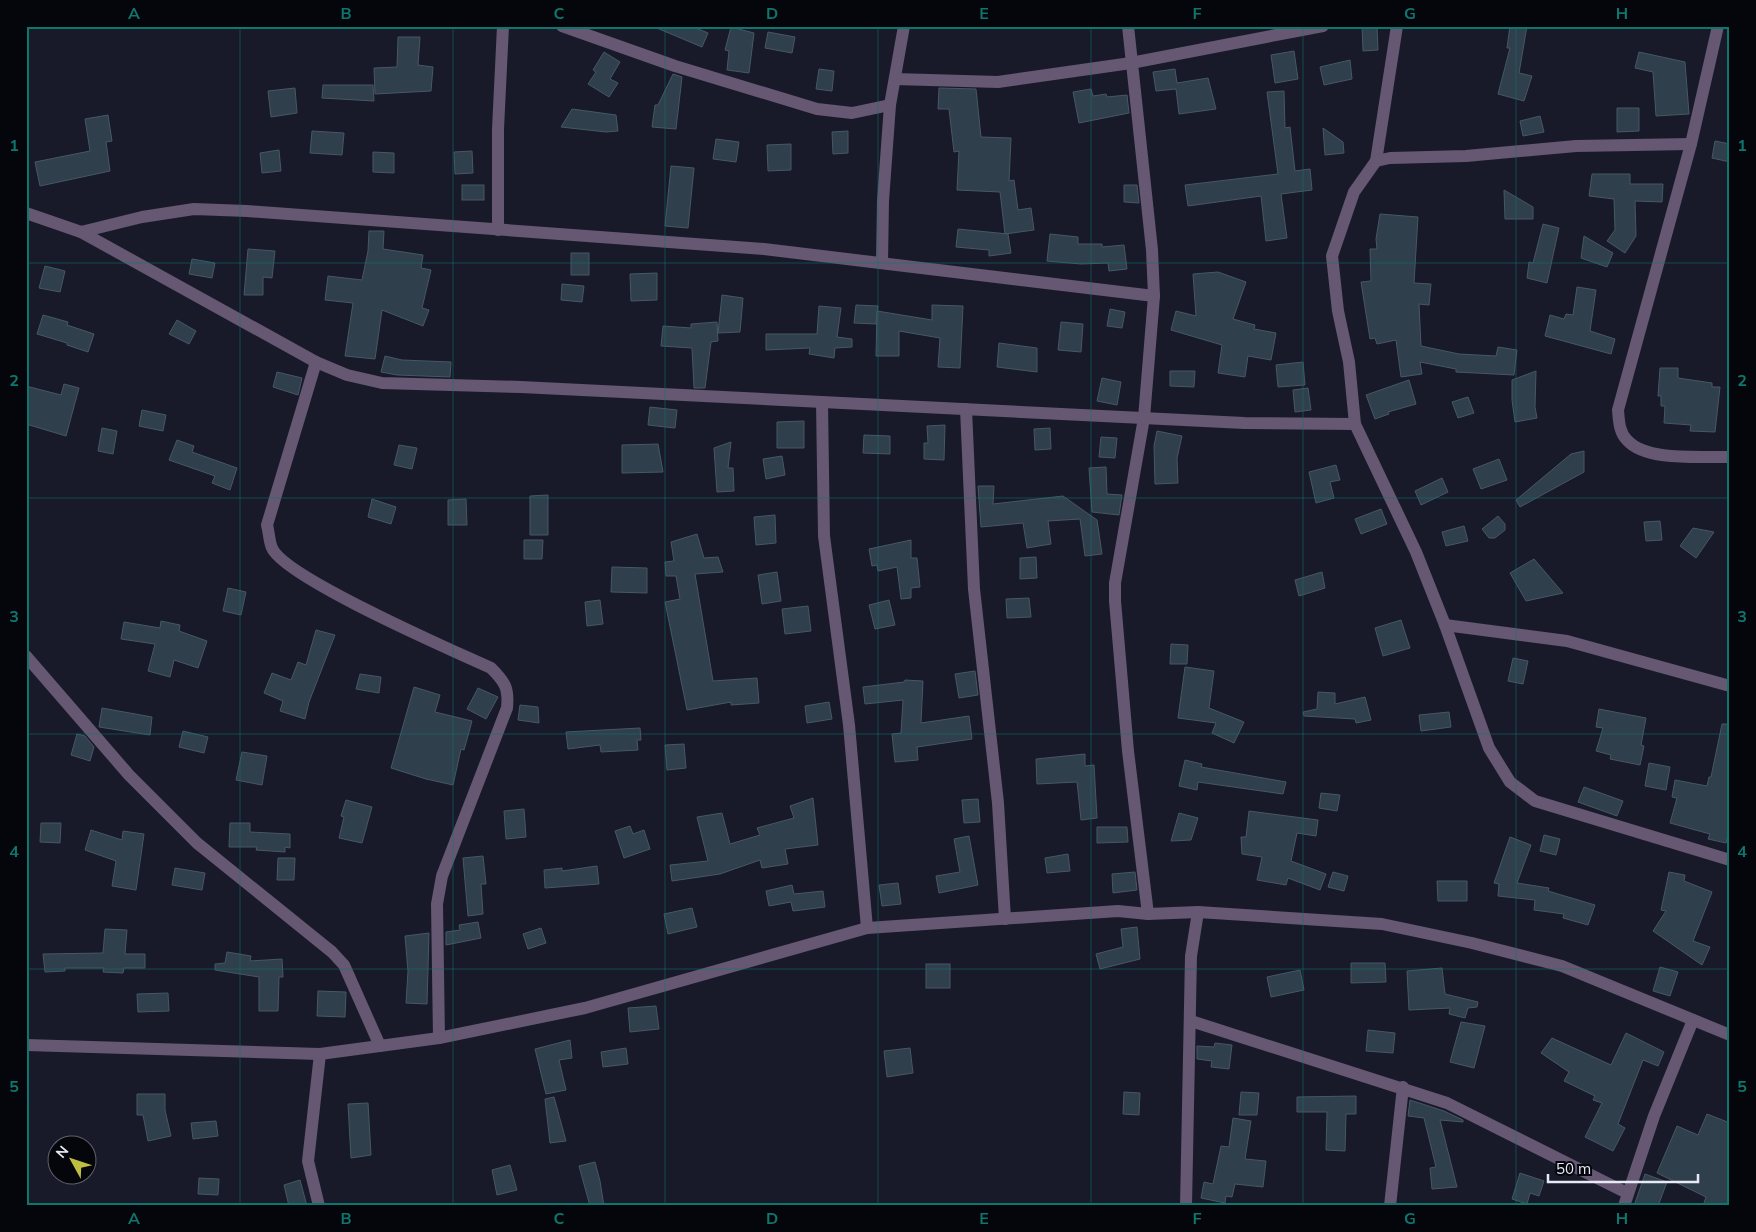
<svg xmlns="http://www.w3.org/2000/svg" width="1756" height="1232" viewBox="0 0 1756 1232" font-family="Mulish,sans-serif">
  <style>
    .building { fill: #2f3f4c; stroke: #465765 }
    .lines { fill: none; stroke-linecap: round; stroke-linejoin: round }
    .street { stroke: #665772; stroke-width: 12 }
    .grid { fill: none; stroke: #0f766e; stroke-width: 1; stroke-opacity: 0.55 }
    .neatline { fill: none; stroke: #0f766e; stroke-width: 2 }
    .grid-label { font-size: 16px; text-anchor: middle; font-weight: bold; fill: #0f766e }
  </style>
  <rect width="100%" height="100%" fill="#181a2a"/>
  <g class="building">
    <polygon points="652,26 691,26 708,33 702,47"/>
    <polygon points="1362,26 1377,26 1378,50 1363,51"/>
    <polygon points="1510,26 1527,26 1519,73 1532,76 1524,101 1498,94 1510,48 1507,48"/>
    <polygon points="731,27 754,33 749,73 727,70 729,51 725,50"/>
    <polygon points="768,32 795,37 792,53 765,48"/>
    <polygon points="398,37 420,37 418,65 433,67 431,91 375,94 374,68 397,67"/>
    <polygon points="1294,51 1298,79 1275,83 1271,55"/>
    <polygon points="604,52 620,62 610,79 618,83 609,97 588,84 596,72 593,70"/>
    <polygon points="1639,52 1685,62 1689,114 1656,116 1653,72 1635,68"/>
    <polygon points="1350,60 1352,79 1324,85 1320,67"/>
    <polygon points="819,69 834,71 832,91 816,89"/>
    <polygon points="1175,69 1177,83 1208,78 1216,109 1179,114 1176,89 1156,91 1153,72"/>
    <polygon points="673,74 682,77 676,129 652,127 655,105 658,105"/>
    <polygon points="323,85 373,85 374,101 322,98"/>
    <polygon points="295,88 297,113 271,117 268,91"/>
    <polygon points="939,88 976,89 981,137 1011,138 1009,181 1014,180 1018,210 1031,208 1034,230 1005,234 1000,192 957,190 959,151 954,152 949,109 938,109"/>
    <polygon points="1091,89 1093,96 1106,94 1107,97 1127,95 1129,113 1079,123 1073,92"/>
    <polygon points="1284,91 1285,128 1290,127 1295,171 1310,169 1312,190 1281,194 1287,238 1266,241 1261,196 1188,206 1185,185 1278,174 1267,92"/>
    <polygon points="1617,108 1639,108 1639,131 1617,132"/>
    <polygon points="572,109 616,115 618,131 606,132 561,127"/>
    <polygon points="108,115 112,141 106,142 110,171 40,186 35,162 90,151 85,119"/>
    <polygon points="1540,116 1544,132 1523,136 1520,121"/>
    <polygon points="1323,128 1343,142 1344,153 1325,155"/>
    <polygon points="312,131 344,133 342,155 310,153"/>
    <polygon points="848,131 848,153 833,154 832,132"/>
    <polygon points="716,139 739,142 736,162 713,159"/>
    <polygon points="1715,141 1730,144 1730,162 1712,158"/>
    <polygon points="791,144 791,170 768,171 767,145"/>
    <polygon points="279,150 281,171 262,173 260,153"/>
    <polygon points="472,151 473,173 455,174 454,152"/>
    <polygon points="373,152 394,153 394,173 373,172"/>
    <polygon points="671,166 694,168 688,228 665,226"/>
    <polygon points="1592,174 1630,174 1630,184 1663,184 1662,202 1635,201 1636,236 1625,253 1607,241 1615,230 1614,199 1589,196"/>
    <rect x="462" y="185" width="22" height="15"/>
    <polygon points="1124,185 1137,185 1139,203 1124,202"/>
    <polygon points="1504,190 1533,207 1533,219 1505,219"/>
    <polygon points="1380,214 1418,217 1414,283 1431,284 1429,305 1419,304 1421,346 1459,354 1496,356 1498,347 1517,350 1514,375 1456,372 1456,369 1420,362 1422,374 1401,377 1396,340 1377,344 1375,338 1370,339 1361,282 1371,281 1370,249 1377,249 1376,239"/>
    <polygon points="1543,224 1559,228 1547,283 1527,278 1529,262 1533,263"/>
    <polygon points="958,229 1008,234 1011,253 989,256 989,250 956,247"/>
    <polygon points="369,231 384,231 383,249 423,255 421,268 431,270 422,308 429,310 423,326 382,310 375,359 345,356 353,303 325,300 328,276 362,280 368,251"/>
    <polygon points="1050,234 1078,237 1078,244 1102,244 1102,247 1124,245 1127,269 1109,271 1108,263 1081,264 1047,261"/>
    <polygon points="1584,236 1613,253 1607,267 1581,258"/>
    <polygon points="248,249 275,251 272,278 263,277 263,295 244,295"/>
    <rect x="571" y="253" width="18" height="22"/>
    <polygon points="192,259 215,263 212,278 189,274"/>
    <polygon points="45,266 65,271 60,292 39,288"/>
    <polygon points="1218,272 1246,282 1233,319 1255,325 1254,329 1276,333 1271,360 1248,356 1245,377 1218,373 1222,345 1171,330 1176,311 1196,316 1193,274"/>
    <polygon points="657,273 657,300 631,301 630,274"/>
    <polygon points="562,284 584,286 582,302 561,300"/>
    <polygon points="1577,287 1596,290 1590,331 1615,339 1611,354 1545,336 1550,315 1564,319 1566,314 1573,315"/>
    <polygon points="722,295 743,298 740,332 718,333"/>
    <polygon points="856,305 878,306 876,324 854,323"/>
    <polygon points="932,305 963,306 960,368 938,367 940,338 899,331 899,356 876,356 877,311 932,320"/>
    <polygon points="819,306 841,308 837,337 852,339 852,347 835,348 834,358 809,354 810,348 766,350 766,334 817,334"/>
    <polygon points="1110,309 1125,312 1122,328 1107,326"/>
    <polygon points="43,315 68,322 67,325 94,334 88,352 67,345 67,343 37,334"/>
    <polygon points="177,320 196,331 189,344 169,334"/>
    <polygon points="717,322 718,341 711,342 705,388 694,388 692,348 661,346 663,326 691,328 691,324"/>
    <polygon points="1061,322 1083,324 1081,352 1058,350"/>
    <polygon points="999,343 1037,348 1037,372 997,367"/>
    <polygon points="385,356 402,360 451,362 450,377 397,375 381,372"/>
    <polygon points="1303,362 1305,385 1278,387 1276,365"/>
    <polygon points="1660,368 1678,368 1678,378 1712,383 1712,387 1720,387 1715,432 1690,431 1691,425 1664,423 1665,406 1661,406 1661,396 1658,396"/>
    <polygon points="1170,371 1195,371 1194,387 1170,386"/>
    <polygon points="1536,371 1535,407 1537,418 1515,422 1512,400 1512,380"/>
    <polygon points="277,372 302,378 298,395 273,387"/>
    <polygon points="1102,378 1121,382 1117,405 1097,401"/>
    <polygon points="1409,380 1416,404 1388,412 1389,414 1375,419 1366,395"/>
    <polygon points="64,384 79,388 66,436 26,424 26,386 61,395"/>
    <polygon points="1308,388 1311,410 1295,412 1293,390"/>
    <polygon points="1468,397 1474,413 1458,418 1452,402"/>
    <polygon points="650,407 677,410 675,428 648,425"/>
    <polygon points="142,410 166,415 163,431 139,426"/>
    <polygon points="804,421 804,448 777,448 777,422"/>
    <polygon points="945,425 944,460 924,459 924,443 928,443 927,426"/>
    <polygon points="102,428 117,431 113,454 98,451"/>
    <polygon points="1050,428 1051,449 1035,450 1034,429"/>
    <polygon points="1157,431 1182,436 1177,458 1178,483 1155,484 1154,446"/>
    <polygon points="864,435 890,436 890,454 863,453"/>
    <polygon points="1101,437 1117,438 1115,458 1099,457"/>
    <polygon points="177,440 194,446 192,452 237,468 230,490 212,483 215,476 169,460"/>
    <polygon points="731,442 728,468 733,468 734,491 717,492 714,448"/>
    <polygon points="658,444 663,472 622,473 622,445"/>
    <polygon points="399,445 417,448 412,469 394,465"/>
    <polygon points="1584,451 1584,472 1520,507 1516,500 1571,454"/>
    <polygon points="782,456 785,475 766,479 763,459"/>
    <polygon points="1499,459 1507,480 1481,489 1473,469"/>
    <polygon points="1336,465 1340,480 1330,482 1334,498 1316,503 1309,472"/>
    <polygon points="1106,467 1107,494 1122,495 1119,515 1092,512 1089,468"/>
    <polygon points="1442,478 1448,492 1421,505 1415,491"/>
    <polygon points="978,486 994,486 993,504 1063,496 1097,520 1102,554 1085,556 1080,519 1048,521 1051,544 1027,548 1023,523 981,527"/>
    <polygon points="548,495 548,535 530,535 530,496"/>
    <polygon points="372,499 396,507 391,524 368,517"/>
    <polygon points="466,499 467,525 448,525 448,500"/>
    <polygon points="1381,509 1387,524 1361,534 1355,519"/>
    <polygon points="775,515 776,543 756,545 754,517"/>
    <polygon points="1498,516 1505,524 1505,530 1495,538 1489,538 1482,529"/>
    <polygon points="1660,521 1662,540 1646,541 1644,522"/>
    <polygon points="1464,526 1468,541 1446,546 1442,532"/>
    <polygon points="1693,528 1714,532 1696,558 1680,546"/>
    <polygon points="697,534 704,558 718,557 723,572 695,574 713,681 757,678 759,703 731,705 731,702 687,710 665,602 680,599 676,576 666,576 665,562 674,561 671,542"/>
    <polygon points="524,540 543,540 542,559 524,559"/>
    <polygon points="911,540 911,558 917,558 920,587 911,588 911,598 901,599 897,567 878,571 877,565 872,566 869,549"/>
    <polygon points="1036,557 1037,578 1020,579 1020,558"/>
    <polygon points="1534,559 1563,593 1526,601 1510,573"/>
    <polygon points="612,567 647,568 647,593 611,592"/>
    <polygon points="777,572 781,601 762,604 758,575"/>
    <polygon points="1322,572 1325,588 1299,596 1295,580"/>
    <polygon points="228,588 246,592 241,615 223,611"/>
    <polygon points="1029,598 1031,617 1007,618 1006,599"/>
    <polygon points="600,600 603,624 587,626 585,602"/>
    <polygon points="889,600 895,625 875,629 869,605"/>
    <polygon points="808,606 811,631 785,634 782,609"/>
    <polygon points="1401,620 1410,648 1383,656 1375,628"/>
    <polygon points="161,621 180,625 179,631 207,641 198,668 174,660 170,677 148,671 155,644 121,639 124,622 160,628"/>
    <polygon points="316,630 335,635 309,702 305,719 280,711 283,701 264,693 272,673 291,680 298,662 306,665"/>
    <polygon points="1171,644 1188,645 1187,664 1170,664"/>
    <polygon points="1513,658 1528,661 1523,684 1508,681"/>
    <polygon points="1185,667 1214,671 1209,708 1244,722 1234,743 1212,733 1216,723 1178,718"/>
    <polygon points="975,671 978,695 959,698 955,674"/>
    <polygon points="360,674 381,677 379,693 356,689"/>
    <polygon points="905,680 923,681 921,723 969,716 972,739 917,747 918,760 895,762 892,734 901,733 903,700 865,704 863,687 904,682"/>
    <polygon points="414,687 440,695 435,712 472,721 464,750 461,749 453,785 426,779 391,768"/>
    <polygon points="478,688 498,697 486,719 467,709"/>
    <polygon points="1318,692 1335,693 1335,704 1365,697 1371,720 1356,723 1355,719 1304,716 1303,712 1317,709"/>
    <polygon points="829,702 832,719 807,723 805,706"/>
    <polygon points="520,705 538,707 539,723 518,720"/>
    <polygon points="102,708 152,717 150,735 99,727"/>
    <polygon points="1599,709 1646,718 1641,745 1644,746 1640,765 1610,759 1611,755 1596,751 1603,728 1596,727"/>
    <polygon points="1449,712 1451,727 1421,731 1419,715"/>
    <polygon points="1722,724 1730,724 1730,828 1726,843 1708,839 1710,834 1670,823 1677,798 1672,797 1675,780 1707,786 1709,777 1711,777"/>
    <polygon points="640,728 641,740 637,740 638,750 601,752 600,745 568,749 566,732"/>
    <polygon points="183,731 208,737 204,753 179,747"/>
    <polygon points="77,734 85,736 94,747 90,761 71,755"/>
    <polygon points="684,744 686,768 667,770 665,745"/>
    <polygon points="242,752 267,756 262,785 236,780"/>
    <polygon points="1085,754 1085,766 1094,765 1097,818 1081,820 1077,782 1037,784 1036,759"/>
    <polygon points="1185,760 1202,764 1201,767 1286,782 1283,794 1198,782 1197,790 1179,786"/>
    <polygon points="1649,763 1670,767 1666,790 1645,786"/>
    <polygon points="1584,787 1623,801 1617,816 1578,802"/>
    <polygon points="1321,793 1340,795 1337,811 1319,808"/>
    <polygon points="813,798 818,845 785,849 788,864 762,868 760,860 720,874 672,881 670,865 708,861 697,817 722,813 730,844 760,835 757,828 794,818 790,806"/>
    <polygon points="978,799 980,822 964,823 962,800"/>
    <polygon points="346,800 372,807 362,843 339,838 344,817 341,816"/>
    <polygon points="524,809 526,837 506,839 504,811"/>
    <polygon points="1249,811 1318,820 1316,836 1297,833 1291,861 1326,874 1320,890 1288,878 1286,885 1257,880 1262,857 1242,854 1241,837 1246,837"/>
    <polygon points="1179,813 1198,818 1191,840 1171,841"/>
    <polygon points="41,823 61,823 60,843 40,842"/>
    <polygon points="230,823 250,823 250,832 290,834 290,848 285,847 285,852 256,850 257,847 229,847"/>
    <polygon points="630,826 633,834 644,830 650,849 624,858 615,831"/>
    <polygon points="1097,827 1127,827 1128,842 1097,843"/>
    <polygon points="91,830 122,840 123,831 144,834 136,890 112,886 116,861 85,850"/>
    <polygon points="1544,835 1560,839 1556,855 1540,851"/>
    <polygon points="969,836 978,885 939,893 936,876 960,872 954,839"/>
    <polygon points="1510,837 1531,845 1517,883 1549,888 1548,891 1595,905 1588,925 1563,918 1564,914 1534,910 1535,900 1498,896 1499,884 1494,883"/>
    <polygon points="1068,854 1070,871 1047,873 1045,858"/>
    <polygon points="483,856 486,884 481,884 483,914 468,916 463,858"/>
    <polygon points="278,858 295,858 294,880 277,880"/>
    <polygon points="597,866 599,884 545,888 544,870 562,868 562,871"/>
    <polygon points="175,868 205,873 202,890 172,885"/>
    <polygon points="1135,872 1137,890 1113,893 1112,874"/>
    <polygon points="1333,872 1348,876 1344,891 1328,887"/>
    <polygon points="1669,872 1685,875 1684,881 1712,892 1693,941 1710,947 1702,965 1653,931 1666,911 1661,910"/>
    <polygon points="1437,881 1467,881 1467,901 1438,901"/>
    <polygon points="898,883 901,904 882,906 879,885"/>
    <polygon points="792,885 794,894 823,891 825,907 793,911 791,902 769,906 766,891"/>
    <polygon points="692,908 697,927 668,934 664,914"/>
    <polygon points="478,922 481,938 446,945 446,932 460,930 459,925"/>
    <polygon points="1137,927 1140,959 1100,969 1096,954 1123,947 1121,929"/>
    <polygon points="541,928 546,943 528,949 523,934"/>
    <polygon points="105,929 127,930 125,954 145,954 145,968 124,968 123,973 103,972 104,968 65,968 65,971 45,972 43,954 103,953"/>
    <polygon points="429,933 427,1004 406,1003 408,971 405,936"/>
    <polygon points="227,952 251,956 250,961 282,959 283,977 279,977 278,1011 259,1011 259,977 215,970 215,964 225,963"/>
    <polygon points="1351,963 1385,963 1386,982 1351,983"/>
    <rect x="926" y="964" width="24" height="24"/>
    <polygon points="1660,967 1678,972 1670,996 1653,991"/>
    <polygon points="1442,968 1445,994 1478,1002 1477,1007 1468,1008 1465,1018 1449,1014 1450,1008 1409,1010 1407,971"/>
    <polygon points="1300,970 1304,990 1271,997 1267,977"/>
    <polygon points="318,991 346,992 345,1017 317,1016"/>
    <polygon points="168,993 169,1011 138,1012 137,994"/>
    <polygon points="656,1006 659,1029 630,1032 628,1008"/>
    <polygon points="1461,1022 1485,1026 1474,1068 1450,1062"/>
    <polygon points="1368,1030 1395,1033 1393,1053 1366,1051"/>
    <polygon points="1626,1033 1664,1052 1658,1066 1643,1060 1618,1124 1625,1128 1613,1151 1585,1137 1602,1103 1593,1100 1595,1096 1564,1081 1569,1072 1541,1053 1552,1038 1611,1065"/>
    <polygon points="570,1040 572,1058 559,1060 566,1090 546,1094 535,1049"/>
    <polygon points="1215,1043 1232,1045 1229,1069 1211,1067 1212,1061 1197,1059 1197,1046 1214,1047"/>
    <polygon points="626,1048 628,1064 603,1067 601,1052"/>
    <polygon points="910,1048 913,1073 887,1077 884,1051"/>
    <polygon points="1124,1092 1140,1093 1139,1115 1123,1114"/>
    <polygon points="1241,1092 1259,1093 1257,1115 1239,1115"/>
    <polygon points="137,1094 165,1094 165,1110 171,1136 148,1141 143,1115 137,1115"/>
    <polygon points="1356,1096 1356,1114 1346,1114 1345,1151 1326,1150 1327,1112 1297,1112 1297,1097"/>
    <polygon points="554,1097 566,1141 550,1143 545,1099"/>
    <polygon points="1410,1100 1444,1111 1463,1120 1463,1122 1440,1120 1457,1187 1432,1189 1430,1168 1436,1167 1424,1118 1408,1116"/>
    <polygon points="368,1103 371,1155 351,1158 348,1104"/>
    <polygon points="1707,1114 1730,1123 1730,1206 1703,1206 1706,1197 1657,1173 1677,1126 1698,1135"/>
    <polygon points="1233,1118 1251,1121 1245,1159 1266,1161 1263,1187 1235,1184 1232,1197 1226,1196 1225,1203 1201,1198 1204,1182 1213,1184 1221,1146 1229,1147"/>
    <polygon points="216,1121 218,1136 193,1139 191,1123"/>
    <polygon points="595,1162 600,1181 604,1206 590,1206 579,1166"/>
    <polygon points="510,1165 517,1190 497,1195 492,1170"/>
    <polygon points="1520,1173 1544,1181 1539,1196 1530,1193 1527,1204 1512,1199"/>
    <polygon points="1645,1174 1667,1182 1658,1206 1634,1206"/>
    <polygon points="199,1178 219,1179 218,1195 198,1194"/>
    <polygon points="300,1180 307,1206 289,1206 284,1185"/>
  </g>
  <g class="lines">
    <g class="street">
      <polyline points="562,26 675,66 817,109 852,113 890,105"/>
      <polyline points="1128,26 1152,250 1154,296 1144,418 1115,583 1115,601 1128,751 1148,914"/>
      <polyline points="1397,26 1376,161 1354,192 1332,256 1338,311 1349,362 1355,424 1416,552 1445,625 1489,748 1510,782 1535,801 1730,860"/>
      <path d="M1718,26L1691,144L1618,410C1619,421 1619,432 1627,440C1646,462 1702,456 1730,457"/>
      <polyline points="895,79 998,82 1131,63 1323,26"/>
      <polyline points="1376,161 1390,158 1466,156 1576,146 1691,144"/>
      <polyline points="26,213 81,232 142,217 194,209 247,211 764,249 1154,296"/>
      <polyline points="498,230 498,129 503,26"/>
      <polyline points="81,232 316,362 347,375 382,383 521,387 1244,423 1355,424"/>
      <polyline points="882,263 883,201 890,105 904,26"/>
      <path d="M316,362L267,525C269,532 269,541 272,548C285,578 454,651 491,668C505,682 509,688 507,708L442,876L437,904L439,1038"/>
      <polyline points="822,402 824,536 849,725 867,928"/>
      <polyline points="966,409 974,589 998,803 1005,919"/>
      <polyline points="1445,625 1567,641 1730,686"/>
      <polyline points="26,656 129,775 197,843 332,952 344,965 380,1046"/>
      <polyline points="1191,1021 1447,1103 1627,1193"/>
      <polyline points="26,1045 320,1054 439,1038 585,1008 867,928 1118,911 1148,914 1198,912 1382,924 1472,943 1562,966 1730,1035"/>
      <polyline points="319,1206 308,1161 320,1054"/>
      <polyline points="1186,1206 1191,956 1198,912"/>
      <polyline points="1390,1206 1403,1087"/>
      <polyline points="1624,1206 1654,1116 1693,1020"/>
    </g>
  </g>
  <path class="grid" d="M240,26V1206M453,26V1206M665,26V1206M878,26V1206M1091,26V1206M1303,26V1206M1516,26V1206M26,263H1730M26,498H1730M26,734H1730M26,969H1730"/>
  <rect width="1756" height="1232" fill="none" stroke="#05060c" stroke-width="55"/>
  <g transform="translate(72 1160) rotate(310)"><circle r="24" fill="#05060c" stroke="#5f6169"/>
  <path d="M0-4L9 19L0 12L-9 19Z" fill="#bebe42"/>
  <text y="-8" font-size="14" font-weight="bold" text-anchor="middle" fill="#e7e9f5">N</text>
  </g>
  <path d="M1548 1174v8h150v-8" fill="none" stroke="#e7e9f5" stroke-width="2.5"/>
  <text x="1556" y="1174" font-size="15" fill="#e7e9f5" stroke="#05060c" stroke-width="4" paint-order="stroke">50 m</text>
  <rect x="28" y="28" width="1700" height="1176" class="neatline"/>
  <g class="grid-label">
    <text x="134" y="19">A</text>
    <text x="346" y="19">B</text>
    <text x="559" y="19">C</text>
    <text x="772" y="19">D</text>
    <text x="984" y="19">E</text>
    <text x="1197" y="19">F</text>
    <text x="1410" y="19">G</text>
    <text x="1622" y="19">H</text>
    <text x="14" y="151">1</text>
    <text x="1742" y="151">1</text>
    <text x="14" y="386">2</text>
    <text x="1742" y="386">2</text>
    <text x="14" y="622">3</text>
    <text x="1742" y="622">3</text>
    <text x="14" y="857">4</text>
    <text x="1742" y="857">4</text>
    <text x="14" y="1092">5</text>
    <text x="1742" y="1092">5</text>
    <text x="134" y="1224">A</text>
    <text x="346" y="1224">B</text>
    <text x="559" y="1224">C</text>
    <text x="772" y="1224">D</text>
    <text x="984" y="1224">E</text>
    <text x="1197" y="1224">F</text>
    <text x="1410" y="1224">G</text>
    <text x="1622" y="1224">H</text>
  </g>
</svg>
